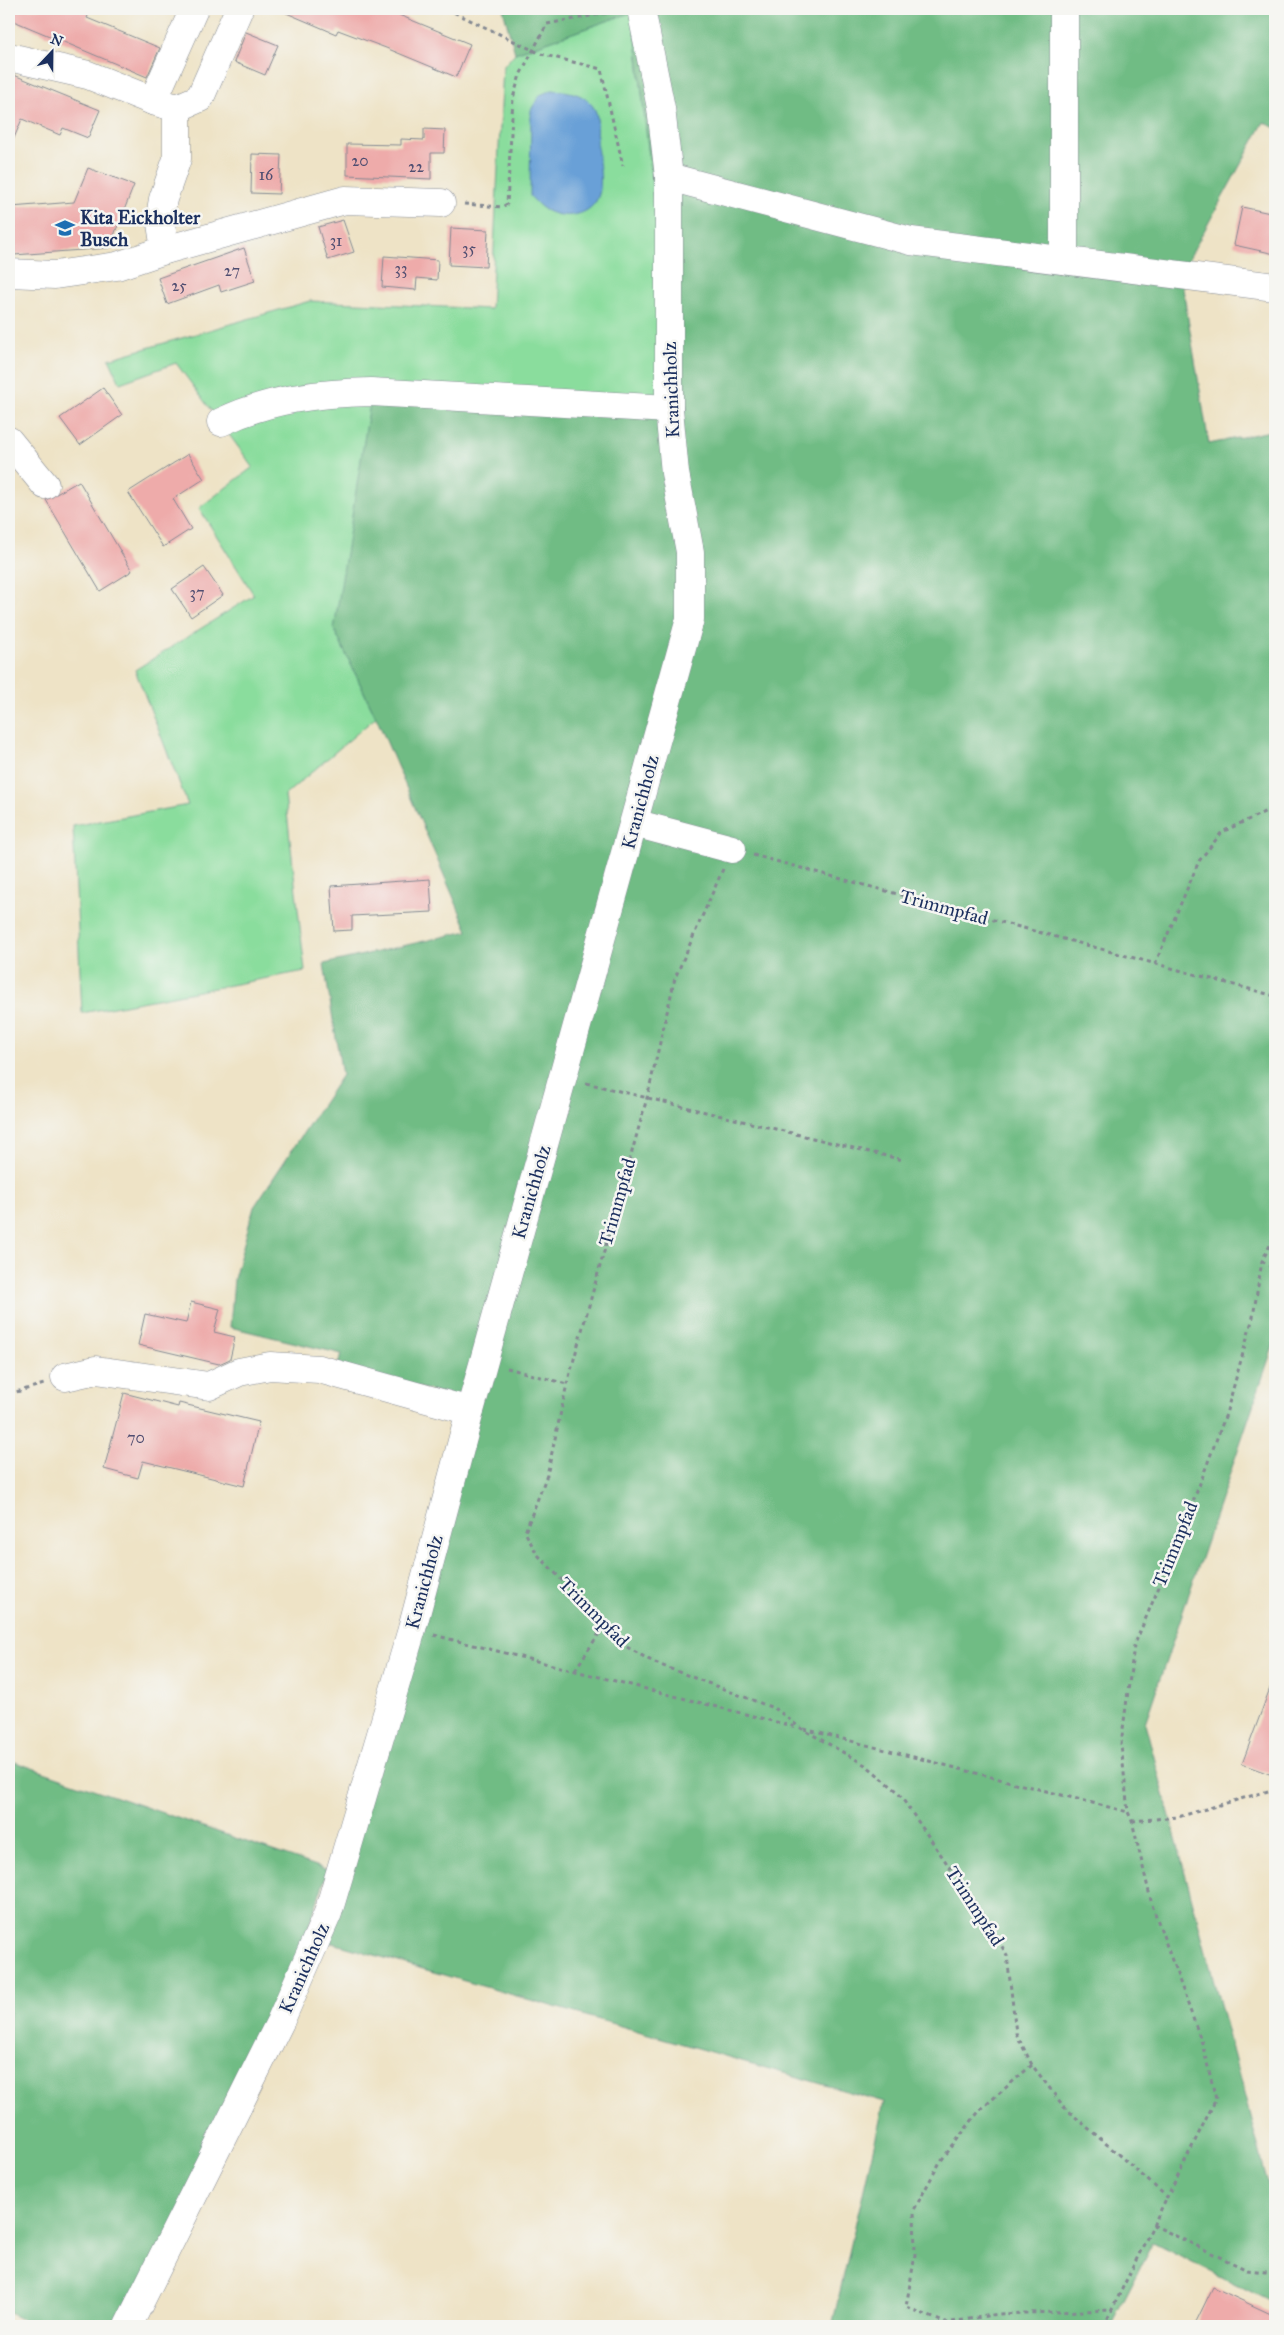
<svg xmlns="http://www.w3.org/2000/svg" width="1284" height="2335" viewBox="0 0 1284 2335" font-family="'IM FELL Great Primer',serif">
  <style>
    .green { fill: #8add9d; stroke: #52867e }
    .forest { fill: #6fbc84; stroke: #457671 }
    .water { fill: #69a0d7; stroke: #42689a }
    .building { fill: #eeabaa }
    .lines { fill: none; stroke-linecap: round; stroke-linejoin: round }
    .minor-casing { stroke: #848992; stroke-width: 29 }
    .path { stroke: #848992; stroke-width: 3; stroke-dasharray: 4 4; stroke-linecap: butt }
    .minor { stroke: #fff; stroke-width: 28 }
    .labels { text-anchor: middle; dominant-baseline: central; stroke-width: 5; stroke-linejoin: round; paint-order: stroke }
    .number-label { font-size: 16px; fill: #504e71 }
    .poi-label { font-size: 19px; font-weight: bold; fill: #1b2f5e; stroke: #f6f6f2; text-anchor: start }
    .street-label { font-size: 19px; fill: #1b2f5e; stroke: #f6f6f2 }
  </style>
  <rect width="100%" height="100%" fill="#f6f6f2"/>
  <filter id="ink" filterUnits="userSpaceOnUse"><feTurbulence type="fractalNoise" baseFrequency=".02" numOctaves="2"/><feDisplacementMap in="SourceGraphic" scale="10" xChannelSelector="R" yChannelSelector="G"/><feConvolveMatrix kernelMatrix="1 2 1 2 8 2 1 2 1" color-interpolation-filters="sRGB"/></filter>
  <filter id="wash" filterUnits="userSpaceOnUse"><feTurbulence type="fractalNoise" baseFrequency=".0096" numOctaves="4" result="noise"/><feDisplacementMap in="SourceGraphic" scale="20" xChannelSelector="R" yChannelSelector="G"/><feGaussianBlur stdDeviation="1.12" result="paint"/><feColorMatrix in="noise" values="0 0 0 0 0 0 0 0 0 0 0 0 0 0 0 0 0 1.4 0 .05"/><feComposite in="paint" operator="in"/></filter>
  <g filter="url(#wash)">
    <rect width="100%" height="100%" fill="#eee3c6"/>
    <polygon class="green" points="633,11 678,419 334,629 376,717 285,795 305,971 82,1013 73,826 188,805 135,670 254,595 199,508 253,467 176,363 120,383 109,359 310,301 491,309 503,67 515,53"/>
    <g class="forest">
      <polygon points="503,9 1062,9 1061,261 1181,277 1209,444 1275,430 1275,1341 1145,1723 1271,2195 1275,2203 1275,2304 1153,2242 1110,2326 832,2326 884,2102 319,1939 478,1403 337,1366 342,1354 230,1327 234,1279 254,1207 342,1075 324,964 468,931 376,717 334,629 371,397 678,419 633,12 515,53"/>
      <polygon points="1066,9 1275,9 1275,128 1264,122 1181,273 1066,258"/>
      <polygon points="9,1760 328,1870 277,2019 124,2326 36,2326 9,2313"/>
    </g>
    <path class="water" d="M552,90C568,91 586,93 595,110C599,118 597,134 597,144C598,160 605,187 596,201C586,218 559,219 544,209C539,206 534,200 530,196L531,110L540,95Z"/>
    <g id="blocks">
      <g class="building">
        <polygon points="9,9 91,9 87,18 160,48 147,77 9,19"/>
        <polygon points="277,9 390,9 400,13 399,15 470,44 456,77 386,48 338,30 336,34"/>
        <polygon points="246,32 278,45 265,75 234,62"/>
        <polygon points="9,73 100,110 88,138 63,128 60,135 22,119 9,150"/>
        <polygon points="424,129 445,130 444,153 431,153 431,179 347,175 347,144 401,145 401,139 424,140"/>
        <polygon points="252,154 281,155 279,194 251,193"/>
        <polygon points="88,168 134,185 109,248 14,255 11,207 74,202"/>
        <polygon points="1242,207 1275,214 1275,254 1234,245"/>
        <polygon points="343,220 354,252 328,260 318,227"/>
        <polygon points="451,228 488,230 486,267 449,265"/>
        <polygon points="244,248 255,281 221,292 219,285 167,304 158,278"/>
        <polygon points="384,256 438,260 437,280 417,278 416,290 382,287"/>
        <polygon points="103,388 122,415 80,445 60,418"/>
        <polygon points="188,454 204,479 173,499 191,529 163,547 128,492"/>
        <polygon points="79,481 132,571 100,591 46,500"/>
        <polygon points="204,567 223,595 191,617 172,589"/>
        <polygon points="430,879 432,912 352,916 352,930 334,931 331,886"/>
        <polygon points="191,1302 220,1309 214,1332 235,1337 230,1359 219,1364 138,1345 145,1314 186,1323"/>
        <polygon points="124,1393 178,1407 179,1403 259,1422 244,1486 143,1461 138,1478 104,1469"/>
        <polygon points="1273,1680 1275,1681 1275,1776 1242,1764"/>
        <polygon points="1213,2287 1275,2316 1275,2326 1194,2326"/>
      </g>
    </g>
  </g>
  <g filter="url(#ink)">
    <use href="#blocks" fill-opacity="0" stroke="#848992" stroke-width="1"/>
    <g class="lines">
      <defs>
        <g id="minor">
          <polyline points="9,57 88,75 153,101 194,9"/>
          <polyline points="153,101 177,108 200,98 239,9"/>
          <polyline points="669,177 911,241 1275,287"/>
          <polyline points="165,250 160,217 163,199 177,159 177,108"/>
          <polyline points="1064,260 1064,9"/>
          <polyline points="9,273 55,275 117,266 165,250 345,200 441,203"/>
          <path d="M221,422C269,399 318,393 371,392L669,409"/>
          <polyline points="9,441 45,485"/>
          <polyline points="634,823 732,849"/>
          <polyline points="65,1377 96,1370 209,1386 239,1372 270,1366 319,1369 470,1411"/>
          <polyline points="128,2326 280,2022 328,1913 412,1629 470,1411 690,619 690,552 675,473 669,409 669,177 661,108 641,9"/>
        </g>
      </defs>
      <use href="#minor" class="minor-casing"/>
      <g class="path">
        <polyline points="447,9 541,54 601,69 623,166"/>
        <polyline points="464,204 502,207 507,204 513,98 520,75 547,24 618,11"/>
        <polyline points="753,855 1275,996"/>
        <polyline points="723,869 675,978 647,1098 567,1384 547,1475 525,1532 537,1554 625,1646 655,1663 776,1709 799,1727 867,1766 897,1791 986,1920 1007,1955 1016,2033 1032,2065 1064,2107 1167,2197 1216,2099 1202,2043 1152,1905 1132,1821 1128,1812 1121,1744 1134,1646 1178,1542 1226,1414 1253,1317 1262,1261 1275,1235"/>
        <polyline points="1155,964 1199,861 1222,832 1275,807"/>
        <polyline points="586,1083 903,1160"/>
        <polyline points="1262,1261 1275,1270"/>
        <polyline points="507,1368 567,1384"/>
        <polyline points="9,1394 44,1384"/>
        <polyline points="434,1635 796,1727"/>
        <polyline points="575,1670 604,1626"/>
        <polyline points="804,1729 1128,1812"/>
        <polyline points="1132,1821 1178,1817 1275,1789"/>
        <polyline points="1032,2065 980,2110 940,2162 914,2210 915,2255 906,2307 946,2323 998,2314 1112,2310"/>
        <polyline points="1153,2225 1247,2270 1275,2273"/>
        <polyline points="1104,2326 1167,2197"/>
      </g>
      <use href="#minor" class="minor"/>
    </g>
  </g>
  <defs>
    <symbol id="school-bare" viewBox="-9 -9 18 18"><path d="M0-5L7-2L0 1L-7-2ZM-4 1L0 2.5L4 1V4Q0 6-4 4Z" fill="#1f6fb2" stroke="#f6f6f2" stroke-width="2.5" paint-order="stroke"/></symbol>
  </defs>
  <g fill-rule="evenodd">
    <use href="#school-bare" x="51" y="214" width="28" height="28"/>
  </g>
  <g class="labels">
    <g class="number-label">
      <text x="360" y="160">20</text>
      <text x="416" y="166">22</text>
      <text x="266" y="174">16</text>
      <text x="336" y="240">31</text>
      <text x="469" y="248">35</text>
      <text x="401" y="268">33</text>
      <text x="232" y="270">27</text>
      <text x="179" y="285">25</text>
      <text x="197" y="592">37</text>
      <text x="136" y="1437">70</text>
    </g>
    <g class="poi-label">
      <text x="80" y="217">Kita Eickholter<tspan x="80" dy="22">Busch</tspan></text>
    </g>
    <g class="street-label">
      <text transform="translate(671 390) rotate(-92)">Kranichholz</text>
      <text transform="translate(640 802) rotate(-75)">Kranichholz</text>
      <text transform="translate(944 907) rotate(15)">Trimmpfad</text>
      <text transform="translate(531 1192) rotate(-74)">Kranichholz</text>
      <text transform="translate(617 1202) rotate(-74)">Trimmpfad</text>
      <text transform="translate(1175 1544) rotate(-68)">Trimmpfad</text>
      <text transform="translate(424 1582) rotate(-75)">Kranichholz</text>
      <text transform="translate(594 1612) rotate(45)">Trimmpfad</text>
      <text transform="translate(975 1906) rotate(57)">Trimmpfad</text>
      <text transform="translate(304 1968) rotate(-66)">Kranichholz</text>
    </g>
  </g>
  <rect width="1284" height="2335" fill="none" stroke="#f6f6f2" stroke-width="30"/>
  <g transform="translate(52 52) rotate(22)" stroke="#f6f6f2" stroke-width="4" paint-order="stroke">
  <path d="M0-4L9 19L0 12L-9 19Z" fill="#1b2f5e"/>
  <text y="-8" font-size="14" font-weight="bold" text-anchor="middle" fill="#1b2f5e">N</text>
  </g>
</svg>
